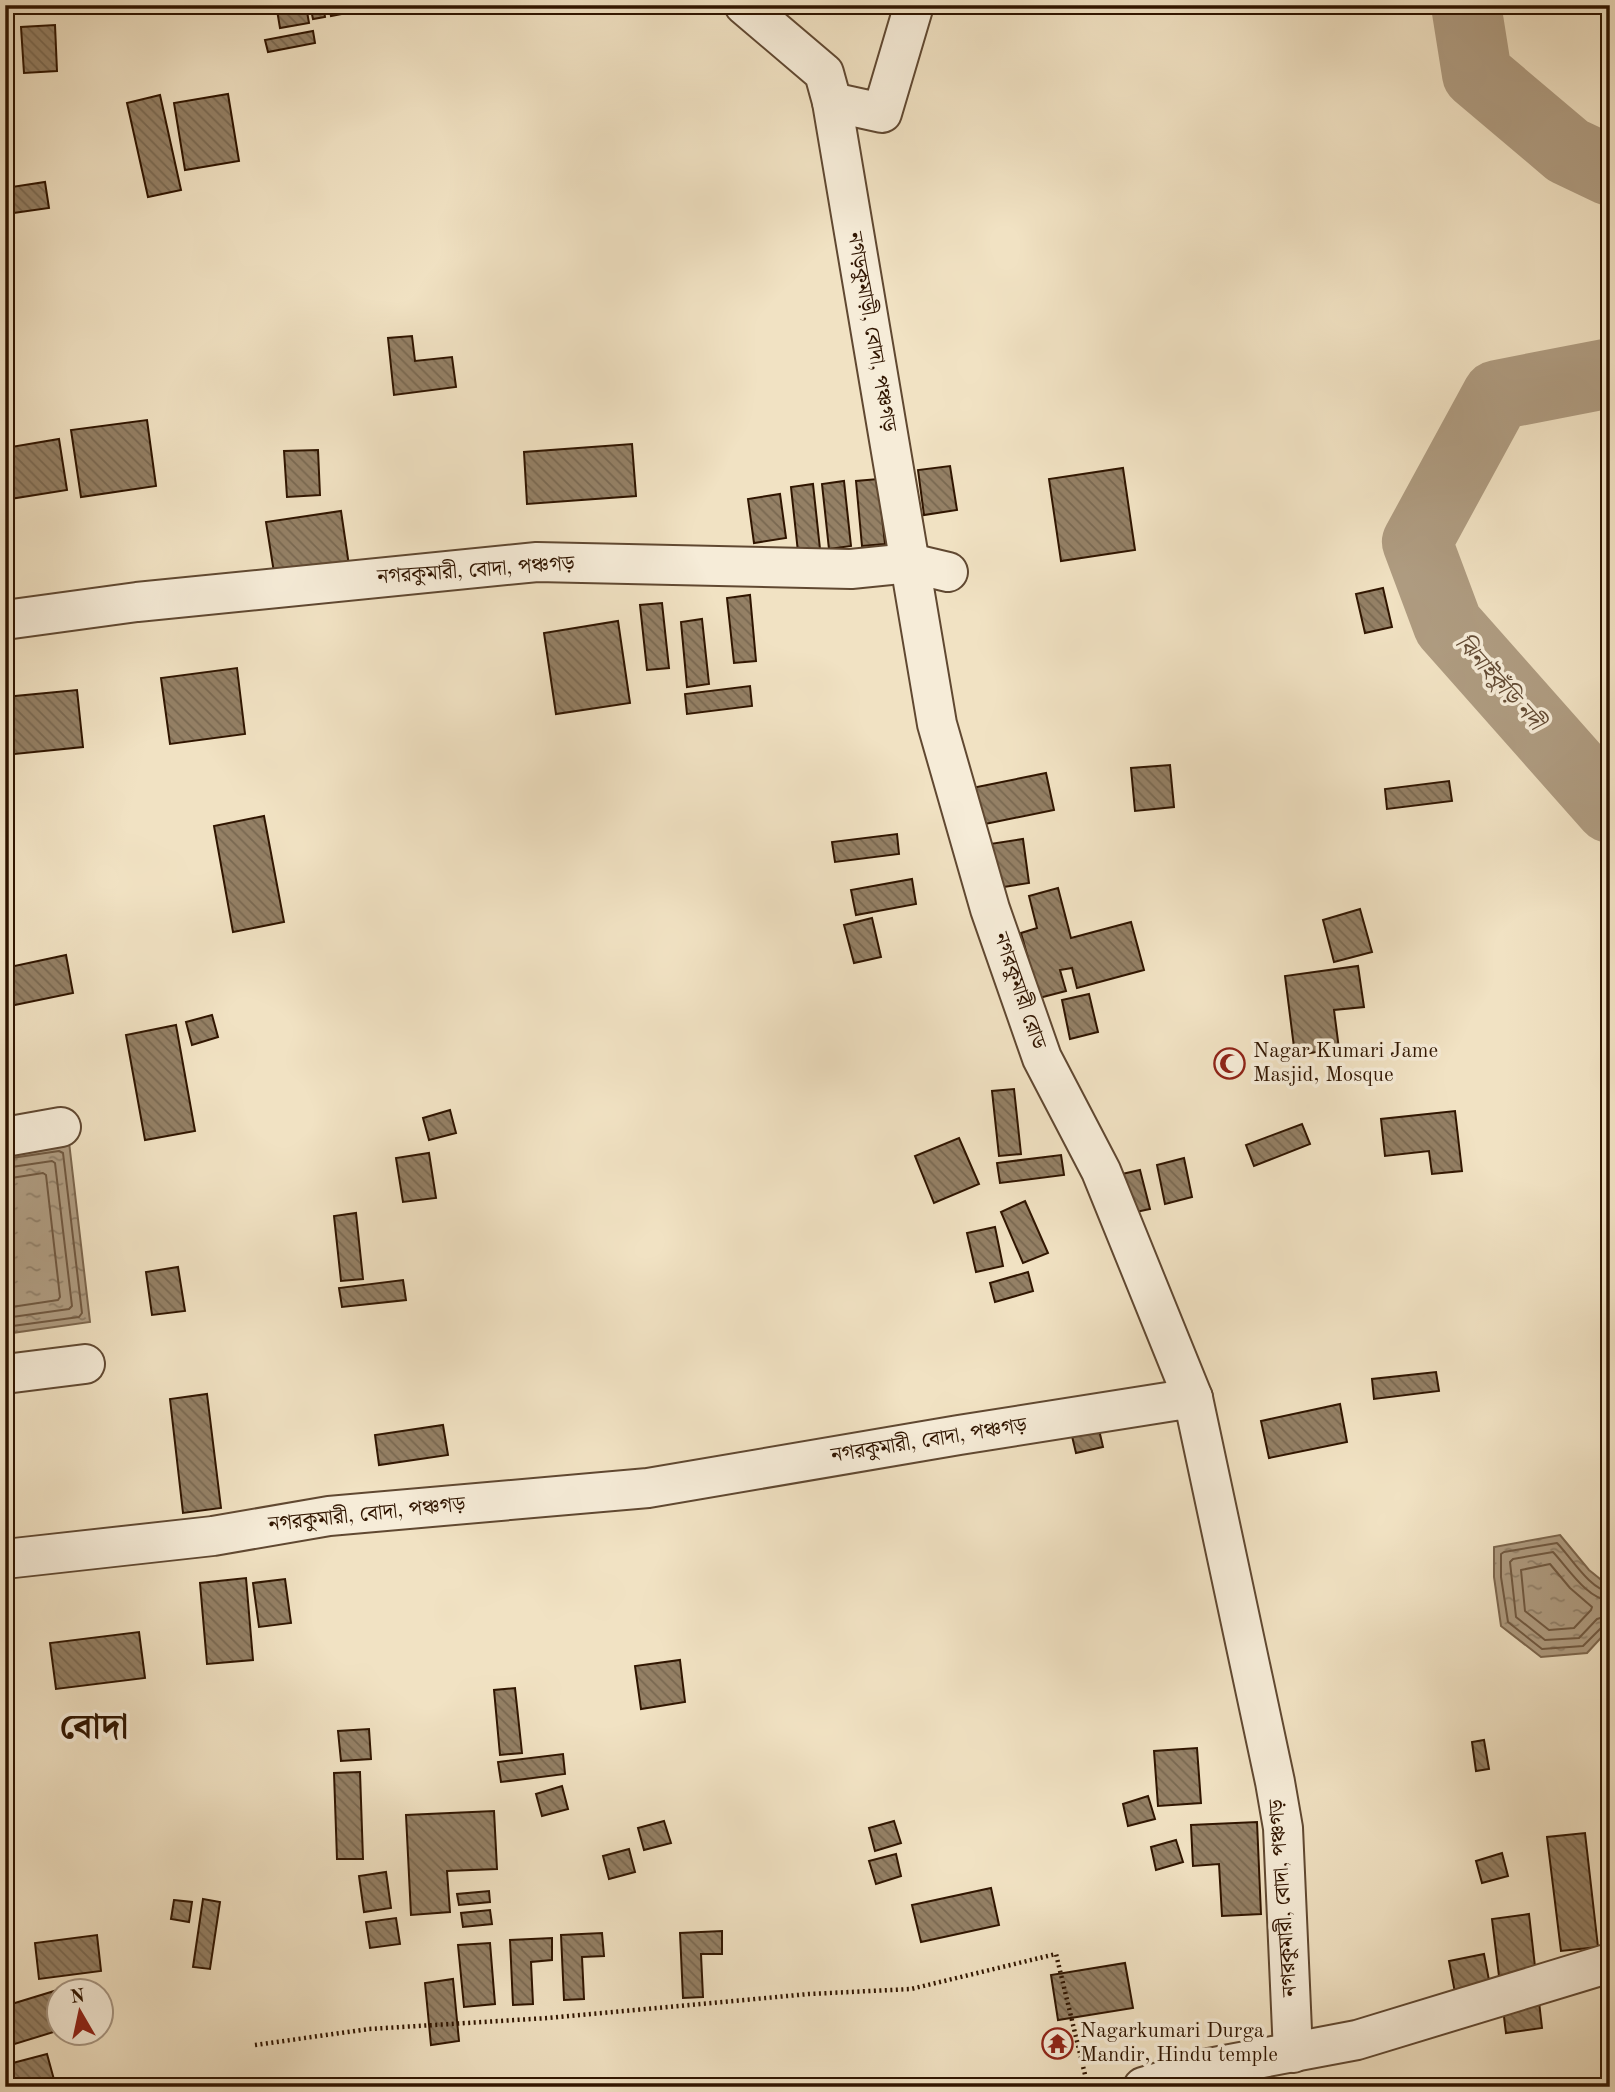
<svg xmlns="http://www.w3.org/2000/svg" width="1615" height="2092" viewBox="0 0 1615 2092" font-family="'Old Standard TT','Noto Serif Bengali',serif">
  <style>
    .water { fill: url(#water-ripples); stroke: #7c664d; stroke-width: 2 }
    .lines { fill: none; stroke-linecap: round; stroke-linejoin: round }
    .shore { stroke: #705840; stroke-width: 2 }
    .river { stroke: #af9c81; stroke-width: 70 }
    .building { fill: url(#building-back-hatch); stroke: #301500; stroke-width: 2 }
    .minor-casing { stroke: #604831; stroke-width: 42 }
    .path { stroke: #301500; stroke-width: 4.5; stroke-dasharray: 2 3.5; stroke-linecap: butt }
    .minor { stroke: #f6ecd8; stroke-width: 38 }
    .labels { text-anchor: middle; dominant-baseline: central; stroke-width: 7; stroke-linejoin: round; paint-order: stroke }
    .street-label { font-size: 21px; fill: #301500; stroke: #f6ecd8 }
    .poi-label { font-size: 21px; fill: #301500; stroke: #f6ecd8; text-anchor: start }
    .water-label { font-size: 23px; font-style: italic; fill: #634b34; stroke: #f6ecd8 }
    .town-label { font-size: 35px; font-weight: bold; fill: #301500; stroke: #f6ecd8 }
  </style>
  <defs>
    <pattern id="water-ripples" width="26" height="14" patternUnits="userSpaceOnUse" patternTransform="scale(1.75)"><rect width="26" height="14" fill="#af9c81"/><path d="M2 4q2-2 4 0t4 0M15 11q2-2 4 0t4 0" fill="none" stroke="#8f7e67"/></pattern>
    <pattern id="building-back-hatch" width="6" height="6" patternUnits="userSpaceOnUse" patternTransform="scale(1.75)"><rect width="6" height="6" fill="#948065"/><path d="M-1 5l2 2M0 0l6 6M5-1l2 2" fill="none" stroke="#796851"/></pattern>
  </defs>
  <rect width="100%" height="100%" fill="#f1e2c3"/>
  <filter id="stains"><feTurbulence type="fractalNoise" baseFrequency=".00286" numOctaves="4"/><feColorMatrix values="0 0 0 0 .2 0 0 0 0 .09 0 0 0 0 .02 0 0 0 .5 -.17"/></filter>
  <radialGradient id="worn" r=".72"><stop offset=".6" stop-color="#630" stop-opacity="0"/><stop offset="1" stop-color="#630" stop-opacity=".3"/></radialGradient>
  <g class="water">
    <polygon points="69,1142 90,1322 5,1334 5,1153"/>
    <polygon points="1560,1535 1589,1570 1610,1587 1610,1628 1587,1653 1541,1657 1501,1626 1494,1577 1494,1547"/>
  </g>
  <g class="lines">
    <g class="shore">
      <polyline points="5,1159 59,1151 63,1153 82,1313 79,1317 5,1327"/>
      <polyline points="5,1168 52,1161 55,1163 72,1306 69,1309 5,1318"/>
      <polyline points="5,1179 43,1173 46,1175 60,1297 58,1300 5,1308"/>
      <polygon points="1550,1564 1570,1588 1592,1607 1591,1610 1574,1628 1549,1630 1525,1611 1521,1570"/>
      <path d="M1610,1592C1590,1590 1570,1556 1557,1543L1504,1552L1501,1554V1577L1508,1622L1542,1649L1583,1646L1603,1626L1610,1624"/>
      <path d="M1610,1601C1587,1599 1568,1568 1553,1552L1513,1559L1510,1562L1516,1617L1545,1640L1579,1638L1597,1619L1610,1615"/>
    </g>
    <g class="river">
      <polyline points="1466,5 1477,74 1568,151 1610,171"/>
      <polyline points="1610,373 1497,395 1417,542 1448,625 1610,808"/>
    </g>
  </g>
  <g class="building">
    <polygon points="310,5 323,5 325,17 313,19"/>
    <polygon points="329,5 345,5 347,13 331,16"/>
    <polygon points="306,6 309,23 280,28 277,10"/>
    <polygon points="55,25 57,71 24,73 21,27"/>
    <polygon points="313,31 315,43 268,52 265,40"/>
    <polygon points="228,94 239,161 185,170 174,103"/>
    <polygon points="160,95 181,190 148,197 127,103"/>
    <polygon points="45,182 49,208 6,214 5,188"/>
    <polygon points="412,336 415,361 452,357 456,387 394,395 388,338"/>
    <polygon points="147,420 156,486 81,497 71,430"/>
    <polygon points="59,439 67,490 10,499 5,467 5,448"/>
    <polygon points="632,444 636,496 527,504 524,452"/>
    <polygon points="318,450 320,495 287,497 284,451"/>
    <polygon points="950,466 957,510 924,515 918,470"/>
    <polygon points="1123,468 1135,550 1061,561 1049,479"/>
    <polygon points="878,479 885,544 862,546 856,481"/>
    <polygon points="844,481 851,546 829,549 822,484"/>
    <polygon points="813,484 820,549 798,552 791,487"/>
    <polygon points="780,494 786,538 754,543 748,499"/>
    <polygon points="341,511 353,593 279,604 266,522"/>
    <polygon points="1383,588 1392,627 1365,633 1356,594"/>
    <polygon points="750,595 756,661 734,663 727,598"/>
    <polygon points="662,603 669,668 647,670 640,605"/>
    <polygon points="702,619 709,684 687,687 681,622"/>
    <polygon points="618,621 630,703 556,714 544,633"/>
    <polygon points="237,668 245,734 170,744 161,678"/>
    <polygon points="750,686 752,706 687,714 685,694"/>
    <polygon points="77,690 83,747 5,755 5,697"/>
    <polygon points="1170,765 1174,807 1135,811 1131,768"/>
    <polygon points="1046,773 1054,810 975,826 967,789"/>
    <polygon points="1449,781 1452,801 1387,809 1385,789"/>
    <polygon points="264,816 284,922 233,932 214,826"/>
    <polygon points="897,834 899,854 835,862 832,842"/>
    <polygon points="1023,839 1029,883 997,888 990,844"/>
    <polygon points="912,879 916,904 856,915 851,890"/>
    <polygon points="1058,888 1071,938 1131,922 1144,970 1077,988 1072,968 1060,970 1066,991 1039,998 1021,933 1037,928 1029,896"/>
    <polygon points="1360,909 1372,952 1334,962 1323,920"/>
    <polygon points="872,918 881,957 854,963 844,925"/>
    <polygon points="66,955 73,993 5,1007 5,968"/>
    <polygon points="1358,966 1364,1007 1334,1010 1339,1049 1295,1055 1285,976"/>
    <polygon points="1089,994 1098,1032 1070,1039 1062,1000"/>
    <polygon points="212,1015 218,1037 192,1045 186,1022"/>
    <polygon points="176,1025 195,1131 145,1140 126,1035"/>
    <polygon points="1014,1089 1021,1154 999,1156 992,1091"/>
    <polygon points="450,1110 456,1133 429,1140 423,1118"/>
    <polygon points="1455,1111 1462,1171 1432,1174 1429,1151 1385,1156 1381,1119"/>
    <polygon points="1302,1124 1310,1144 1254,1166 1246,1145"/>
    <polygon points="959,1138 979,1184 934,1203 915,1156"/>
    <polygon points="429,1153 436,1198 403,1202 396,1158"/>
    <polygon points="1061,1155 1064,1175 1000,1183 997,1163"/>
    <polygon points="1184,1158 1192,1197 1165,1204 1157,1165"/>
    <polygon points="1140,1170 1150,1209 1122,1215 1113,1176"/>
    <polygon points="1025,1201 1048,1253 1023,1263 1001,1212"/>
    <polygon points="356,1213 363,1279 341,1281 334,1216"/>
    <polygon points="995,1227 1003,1266 976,1272 967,1233"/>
    <polygon points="178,1267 185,1311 152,1315 146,1272"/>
    <polygon points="1028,1272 1033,1291 995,1302 990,1283"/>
    <polygon points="403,1280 406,1300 342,1307 339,1288"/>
    <polygon points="1436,1372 1439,1391 1374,1399 1372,1379"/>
    <polygon points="207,1394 221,1508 183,1513 170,1399"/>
    <polygon points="1340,1404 1347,1442 1269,1458 1261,1421"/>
    <polygon points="1094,1408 1103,1447 1076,1453 1067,1415"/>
    <polygon points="443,1425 448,1455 379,1465 375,1435"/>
    <polygon points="246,1578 253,1660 207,1664 200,1583"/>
    <polygon points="285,1579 291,1623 259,1627 253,1583"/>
    <polygon points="139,1632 145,1678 56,1689 50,1643"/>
    <polygon points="680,1660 685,1702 641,1709 635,1666"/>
    <polygon points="515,1688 522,1753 500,1755 494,1690"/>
    <polygon points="369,1729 371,1759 341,1761 338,1731"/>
    <polygon points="1484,1740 1489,1769 1476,1771 1472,1742"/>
    <polygon points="1197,1748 1201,1803 1158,1806 1154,1751"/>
    <polygon points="563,1754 565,1774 501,1782 498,1762"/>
    <polygon points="360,1772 363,1859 337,1859 334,1773"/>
    <polygon points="562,1786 568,1809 542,1816 536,1794"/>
    <polygon points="1148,1796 1155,1819 1128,1826 1123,1804"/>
    <polygon points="494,1811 497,1869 447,1871 450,1912 411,1915 406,1815"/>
    <polygon points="664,1821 671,1843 644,1850 638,1828"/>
    <polygon points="894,1821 901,1843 875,1851 869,1828"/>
    <polygon points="1257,1822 1261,1914 1222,1916 1219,1864 1193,1866 1191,1825"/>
    <polygon points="1585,1833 1598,1947 1561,1951 1547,1837"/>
    <polygon points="1176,1840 1183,1862 1156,1870 1151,1847"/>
    <polygon points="629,1849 635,1872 609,1879 603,1856"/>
    <polygon points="1502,1853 1508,1876 1482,1883 1476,1861"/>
    <polygon points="896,1854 901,1876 876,1884 869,1861"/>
    <polygon points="386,1872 391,1908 364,1912 359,1876"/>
    <polygon points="991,1888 999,1925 921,1942 912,1905"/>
    <polygon points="489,1891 490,1902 459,1905 457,1894"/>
    <polygon points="203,1899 220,1902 210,1969 193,1967"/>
    <polygon points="174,1900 192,1902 189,1922 171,1919"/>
    <polygon points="490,1910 492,1924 463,1927 461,1913"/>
    <polygon points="1529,1914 1542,2028 1506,2033 1492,1919"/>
    <polygon points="396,1918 400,1944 370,1948 366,1922"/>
    <polygon points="722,1931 722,1954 701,1954 703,1997 683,1998 680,1933"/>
    <polygon points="602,1933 604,1956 582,1957 584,1999 564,2000 561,1935"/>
    <polygon points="97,1935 101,1971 39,1979 35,1943"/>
    <polygon points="552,1938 552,1960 531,1962 533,2004 513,2005 510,1940"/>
    <polygon points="490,1943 495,2004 464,2007 458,1945"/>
    <polygon points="1484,1954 1496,2017 1461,2024 1449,1961"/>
    <polygon points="1125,1963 1133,2008 1058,2020 1051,1975"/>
    <polygon points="453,1979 459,2041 431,2045 425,1983"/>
    <polygon points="64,1988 65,1990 60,1990 60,2030 5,2047 5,2006"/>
    <polygon points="47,2054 56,2087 5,2087 5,2065"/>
  </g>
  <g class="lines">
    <defs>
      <g id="minor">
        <polyline points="744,5 824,73 832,102 882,113 914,5"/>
        <polyline points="832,102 937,724 990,909 1042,1058 1101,1171 1193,1398"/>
        <polyline points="5,620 137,602 537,562 851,569 910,563 948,572"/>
        <polyline points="5,1137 61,1127"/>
        <polyline points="5,1374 85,1364"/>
        <polyline points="5,1559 213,1536 329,1516 648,1488 959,1435 1193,1398 1275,1782 1283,1828 1293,2053"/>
        <polyline points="1143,2087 1204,2069 1357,2040 1610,1963"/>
      </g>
    </defs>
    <use href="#minor" class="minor-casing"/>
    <polyline class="path" points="255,2045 369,2029 548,2018 809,1994 911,1989 1056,1954 1088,2087"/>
    <use href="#minor" class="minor"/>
  </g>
  <defs>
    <symbol id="mosque-ring" viewBox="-11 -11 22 22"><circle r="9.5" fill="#f6ecd8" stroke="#8f2418" stroke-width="1.5"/><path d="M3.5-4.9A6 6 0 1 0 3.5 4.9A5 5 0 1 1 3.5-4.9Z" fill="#8f2418"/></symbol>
    <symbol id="temple-ring" viewBox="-11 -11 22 22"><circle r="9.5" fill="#f6ecd8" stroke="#8f2418" stroke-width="1.5"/><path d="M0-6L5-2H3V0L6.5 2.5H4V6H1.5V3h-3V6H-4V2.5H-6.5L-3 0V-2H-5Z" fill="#8f2418"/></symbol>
  </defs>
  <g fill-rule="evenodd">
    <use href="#mosque-ring" x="1212" y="1046" width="35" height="35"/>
    <use href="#temple-ring" x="1040" y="2026" width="35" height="35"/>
  </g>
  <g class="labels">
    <g class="street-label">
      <text transform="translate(871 332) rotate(80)">নগড়কুমাড়ী, বোদা, পঞ্চগড়</text>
      <text transform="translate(476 571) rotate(-4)">নগরকুমারী, বোদা, পঞ্চগড়</text>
      <text transform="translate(1019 991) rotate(71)">নগরকুমারী রোড</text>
      <text transform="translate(929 1441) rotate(-9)">নগরকুমারী, বোদা, পঞ্চগড়</text>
      <text transform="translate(367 1515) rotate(-6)">নগরকুমারী, বোদা, পঞ্চগড়</text>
      <text transform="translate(1284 1898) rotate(-94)">নগরকুমারী, বোদা, পঞ্চগড়</text>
    </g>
    <g class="poi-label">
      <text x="1253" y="1051">Nagar Kumari Jame<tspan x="1253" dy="24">Masjid, Mosque</tspan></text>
      <text x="1080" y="2031">Nagarkumari Durga<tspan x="1080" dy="24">Mandir, Hindu temple</tspan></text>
    </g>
    <g class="water-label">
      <text transform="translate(1499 683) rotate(48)">ঝিনাইকুঁড়ি নদী</text>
    </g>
    <g class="town-label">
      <text x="94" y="1728">বোদা</text>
    </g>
  </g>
  <rect width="1615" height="2092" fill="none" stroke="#f1e2c3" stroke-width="28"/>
  <rect x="7" y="7" width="1601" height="2078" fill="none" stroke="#301500" stroke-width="3.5"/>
  <rect x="14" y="14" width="1587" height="2064" fill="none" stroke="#301500" stroke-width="2"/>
  <g transform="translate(80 2012) rotate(351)"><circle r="33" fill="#f6ecd8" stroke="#a79682" stroke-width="2"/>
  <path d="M0-5L12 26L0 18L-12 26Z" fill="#8f2418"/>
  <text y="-10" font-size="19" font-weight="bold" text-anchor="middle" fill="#301500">N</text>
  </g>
  <rect width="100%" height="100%" filter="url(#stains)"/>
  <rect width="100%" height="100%" fill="url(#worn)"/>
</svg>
